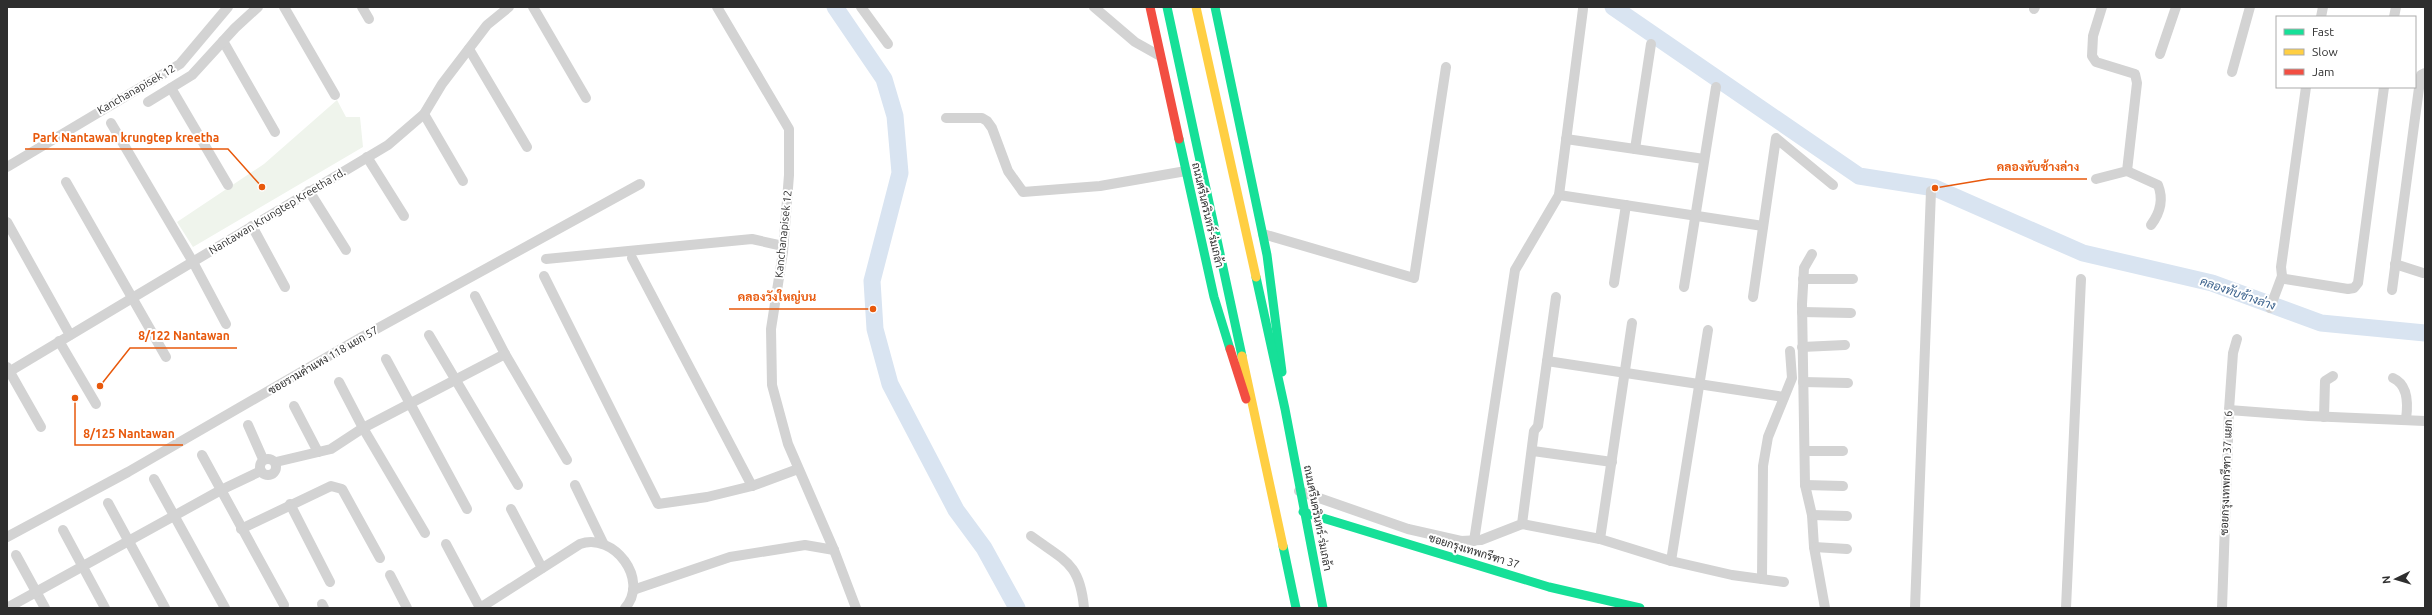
<svg xmlns="http://www.w3.org/2000/svg" width="2432" height="615" viewBox="0 0 2432 615" font-family="Ubuntu,Sarabun,sans-serif">
  <style>
    .green { fill: #eff4ec }
    .lines { fill: none; stroke-linecap: round; stroke-linejoin: round }
    .river { stroke: #d9e4f1; stroke-width: 17 }
    .street { stroke: #d3d3d3; stroke-width: 10 }
    .fast { stroke: #16e098; stroke-width: 9 }
    .slow { stroke: #ffcf43; stroke-width: 9 }
    .jam { stroke: #f24e42; stroke-width: 9 }
    .labels { text-anchor: middle; dominant-baseline: central; stroke-width: 4; stroke-linejoin: round; paint-order: stroke }
    .street-label { font-size: 11px; fill: #2e2e2e; stroke: #fff }
    .water-label { font-size: 12px; font-style: italic; fill: #3e648e; stroke: #fff }
    .leader { fill: none; stroke: #e8590c; stroke-width: 1.5 }
    .callout-dot { fill: #e8590c; stroke: #fff; stroke-width: 1.5 }
    .callout-label { font-size: 12px; text-anchor: middle; font-weight: bold; fill: #e8590c; stroke: #fff; stroke-width: 4; stroke-linejoin: round; paint-order: stroke }
  </style>
  <rect width="100%" height="100%" fill="#fff"/>
  <polygon class="green" points="337,100 346,117 360,117 363,147 193,247 177,222 264,164"/>
  <g class="lines">
    <g class="river">
      <polyline points="835,7 884,79 895,116 900,173 872,281 875,329 890,384 956,510 984,548 1017,608"/>
      <polyline points="1613,7 1859,176 1935,188 2083,253 2212,283 2321,323 2425,333"/>
    </g>
    <g class="street">
      <polyline points="284,7 335,95"/>
      <polyline points="362,7 369,19"/>
      <polyline points="533,7 586,98"/>
      <polyline points="717,7 789,129 789,175 783,252 771,329 772,385 788,444 834,550 856,608"/>
      <polyline points="861,7 888,44"/>
      <polyline points="1094,7 1135,42 1160,56"/>
      <polyline points="2034,9 2035,7"/>
      <polyline points="2321,17 2323,7"/>
      <polyline points="2394,17 2396,7"/>
      <polyline points="223,41 275,132"/>
      <polyline points="469,49 527,147"/>
      <polyline points="2160,54 2176,7"/>
      <polyline points="2232,72 2250,7"/>
      <polyline points="2306,87 2281,267 2282,276 2285,279 2348,289 2354,288 2358,283 2384,87"/>
      <polyline points="171,88 228,185"/>
      <polyline points="148,102 192,75 235,28 258,7"/>
      <polyline points="424,114 463,181"/>
      <polyline points="946,118 982,118 987,121 992,128 1008,171 1023,192 1100,186 1186,171"/>
      <polyline points="111,123 193,262 226,324"/>
      <polyline points="1566,139 1704,159"/>
      <polyline points="1635,149 1651,44"/>
      <polyline points="367,157 404,216"/>
      <polyline points="7,167 180,64 228,7"/>
      <path d="M2127,171L2158,185C2164,200 2160,213 2151,225"/>
      <polyline points="2096,179 2127,171 2137,83 2135,74 2096,62 2092,56 2093,36 2102,7"/>
      <polyline points="66,182 166,357"/>
      <polyline points="309,191 346,250"/>
      <polyline points="1559,195 1763,226"/>
      <polyline points="7,222 70,335"/>
      <polyline points="252,226 285,287"/>
      <polyline points="1263,234 1414,278 1446,67"/>
      <polyline points="1812,254 1804,268 1802,304 1805,485 1812,515 1814,547 1825,608"/>
      <polyline points="632,258 752,486"/>
      <polyline points="546,259 752,239 783,246"/>
      <polyline points="2395,264 2423,273"/>
      <polyline points="544,276 658,504 707,497 752,486 798,469"/>
      <polyline points="1803,279 1853,279"/>
      <polyline points="1614,283 1626,205"/>
      <polyline points="1684,287 1716,87"/>
      <polyline points="2392,290 2419,88 2421,75 2425,73"/>
      <polyline points="475,296 505,354 567,460"/>
      <polyline points="1753,297 1776,138 1833,185"/>
      <polyline points="2270,308 2282,276"/>
      <polyline points="1802,312 1851,313"/>
      <polyline points="429,335 518,485"/>
      <polyline points="59,341 96,404"/>
      <polyline points="1802,347 1845,345"/>
      <polyline points="386,359 467,509"/>
      <polyline points="1547,361 1784,397"/>
      <polyline points="7,367 41,427"/>
      <polyline points="7,373 388,145 424,114 442,84 487,25 509,7"/>
      <path d="M2393,378C2409,385 2408,405 2406,419"/>
      <polyline points="339,382 363,428 425,533"/>
      <polyline points="1803,382 1848,383"/>
      <polyline points="294,406 318,452"/>
      <polyline points="2229,410 2309,416 2425,421"/>
      <polyline points="2324,417 2325,381 2333,376"/>
      <polyline points="248,425 263,459"/>
      <polyline points="1533,451 1612,462"/>
      <polyline points="1805,451 1843,451"/>
      <polyline points="202,455 284,605"/>
      <circle cx="268" cy="467" r="8"/>
      <polyline points="276,462 331,449 363,428 505,354"/>
      <polyline points="154,479 225,608"/>
      <polyline points="575,485 603,543"/>
      <polyline points="1805,485 1843,486"/>
      <polyline points="1299,491 1408,529 1461,541 1481,540 1522,524 1534,431 1538,426 1556,297"/>
      <polyline points="108,503 165,608"/>
      <polyline points="290,504 330,582"/>
      <polyline points="511,509 542,568"/>
      <polyline points="1812,515 1847,516"/>
      <polyline points="1522,524 1600,539 1671,561 1732,575 1784,582"/>
      <polyline points="241,529 331,486 342,489 380,558"/>
      <polyline points="63,530 105,608"/>
      <path d="M1031,536C1065,561 1080,563 1084,608"/>
      <polyline points="7,537 128,472 360,338 640,184"/>
      <polyline points="1600,539 1632,323"/>
      <polyline points="1474,541 1515,270 1559,195 1583,9"/>
      <polyline points="446,544 480,608"/>
      <polyline points="1814,547 1847,549"/>
      <polyline points="16,555 45,608"/>
      <polyline points="1671,561 1708,330"/>
      <polyline points="390,575 407,608"/>
      <polyline points="1762,579 1763,466 1768,437 1792,378 1790,351"/>
      <polyline points="633,590 730,557 805,545 834,550"/>
      <polyline points="322,604 324,608"/>
      <polyline points="7,608 221,490 261,471"/>
      <path d="M480,608L580,544C614,532 650,580 625,608"/>
      <polyline points="1915,608 1931,191"/>
      <polyline points="2066,608 2081,279"/>
      <polyline points="2222,608 2229,410 2233,353 2237,339"/>
    </g>
    <g class="fast">
      <polyline points="1167,7 1242,356"/>
      <polyline points="1215,7 1267,255 1282,372"/>
      <polyline points="1179,139 1214,297 1230,349"/>
      <polyline points="1256,277 1285,409 1323,608"/>
      <polyline points="1303,512 1549,587 1640,608"/>
      <polyline points="1283,546 1296,608"/>
    </g>
    <g class="slow">
      <polyline points="1196,7 1256,277"/>
      <polyline points="1242,356 1283,546"/>
    </g>
    <g class="jam">
      <polyline points="1150,7 1179,139"/>
      <polyline points="1230,349 1246,399"/>
    </g>
  </g>
  <g class="labels">
    <g class="street-label">
      <text transform="translate(136 89) rotate(-30)">Kanchanapisek 12</text>
      <text transform="translate(277 211) rotate(-31)">Nantawan Krungtep Kreetha rd.</text>
      <text transform="translate(1208 215) rotate(77)">ถนนศรีนครินทร์-ร่มเกล้า</text>
      <text transform="translate(783 234) rotate(-84)">Kanchanapisek 12</text>
      <text transform="translate(323 360) rotate(-30)">ซอยรามคำแหง 118 แยก 57</text>
      <text transform="translate(2226 473) rotate(-88)">ซอยกรุงเทพกรีฑา 37 แยก 6</text>
      <text transform="translate(1318 518) rotate(79)">ถนนศรีนครินทร์-ร่มเกล้า</text>
      <text transform="translate(1474 551) rotate(17)">ซอยกรุงเทพกรีฑา 37</text>
    </g>
    <g class="water-label">
      <text transform="translate(2238 293) rotate(19)">คลองทับช้างล่าง</text>
    </g>
  </g>
  <path class="leader" d="M262 187L228 149H25M1935 188L1989 179H2087M873 309L824 309H729M100 386L130 348H237M75 398L75 445H183"/>
  <g class="callout-dot">
    <circle cx="262" cy="187" r="4"/>
    <circle cx="1935" cy="188" r="4"/>
    <circle cx="873" cy="309" r="4"/>
    <circle cx="100" cy="386" r="4"/>
    <circle cx="75" cy="398" r="4"/>
  </g>
  <g class="callout-label">
    <text x="126" y="142">Park Nantawan krungtep kreetha</text>
    <text x="2038" y="171">คลองทับช้างล่าง</text>
    <text x="777" y="301">คลองวังใหญ่บน</text>
    <text x="184" y="340">8/122 Nantawan</text>
    <text x="129" y="438">8/125 Nantawan</text>
  </g>
  <rect width="2432" height="615" fill="none" stroke="#2e2e2e" stroke-width="16"/>
  <rect x="2276" y="16" width="140" height="72" fill="#ffffff" stroke="#ababab"/>
  <rect x="2284" y="29" width="20" height="6" fill="#16e098" stroke="#ababab"/>
  <text x="2312" y="36" font-size="12" fill="#2e2e2e">Fast</text>
  <rect x="2284" y="49" width="20" height="6" fill="#ffcf43" stroke="#ababab"/>
  <text x="2312" y="56" font-size="12" fill="#2e2e2e">Slow</text>
  <rect x="2284" y="69" width="20" height="6" fill="#f24e42" stroke="#ababab"/>
  <text x="2312" y="76" font-size="12" fill="#2e2e2e">Jam</text>
  <g transform="translate(2396 579) rotate(265)" stroke="#ffffff" stroke-width="3" paint-order="stroke">
  <path d="M0-3L7 15L0 10L-7 15Z" fill="#2e2e2e"/>
  <text y="-6" font-size="11" font-weight="bold" text-anchor="middle" fill="#2e2e2e">N</text>
  </g>
</svg>
